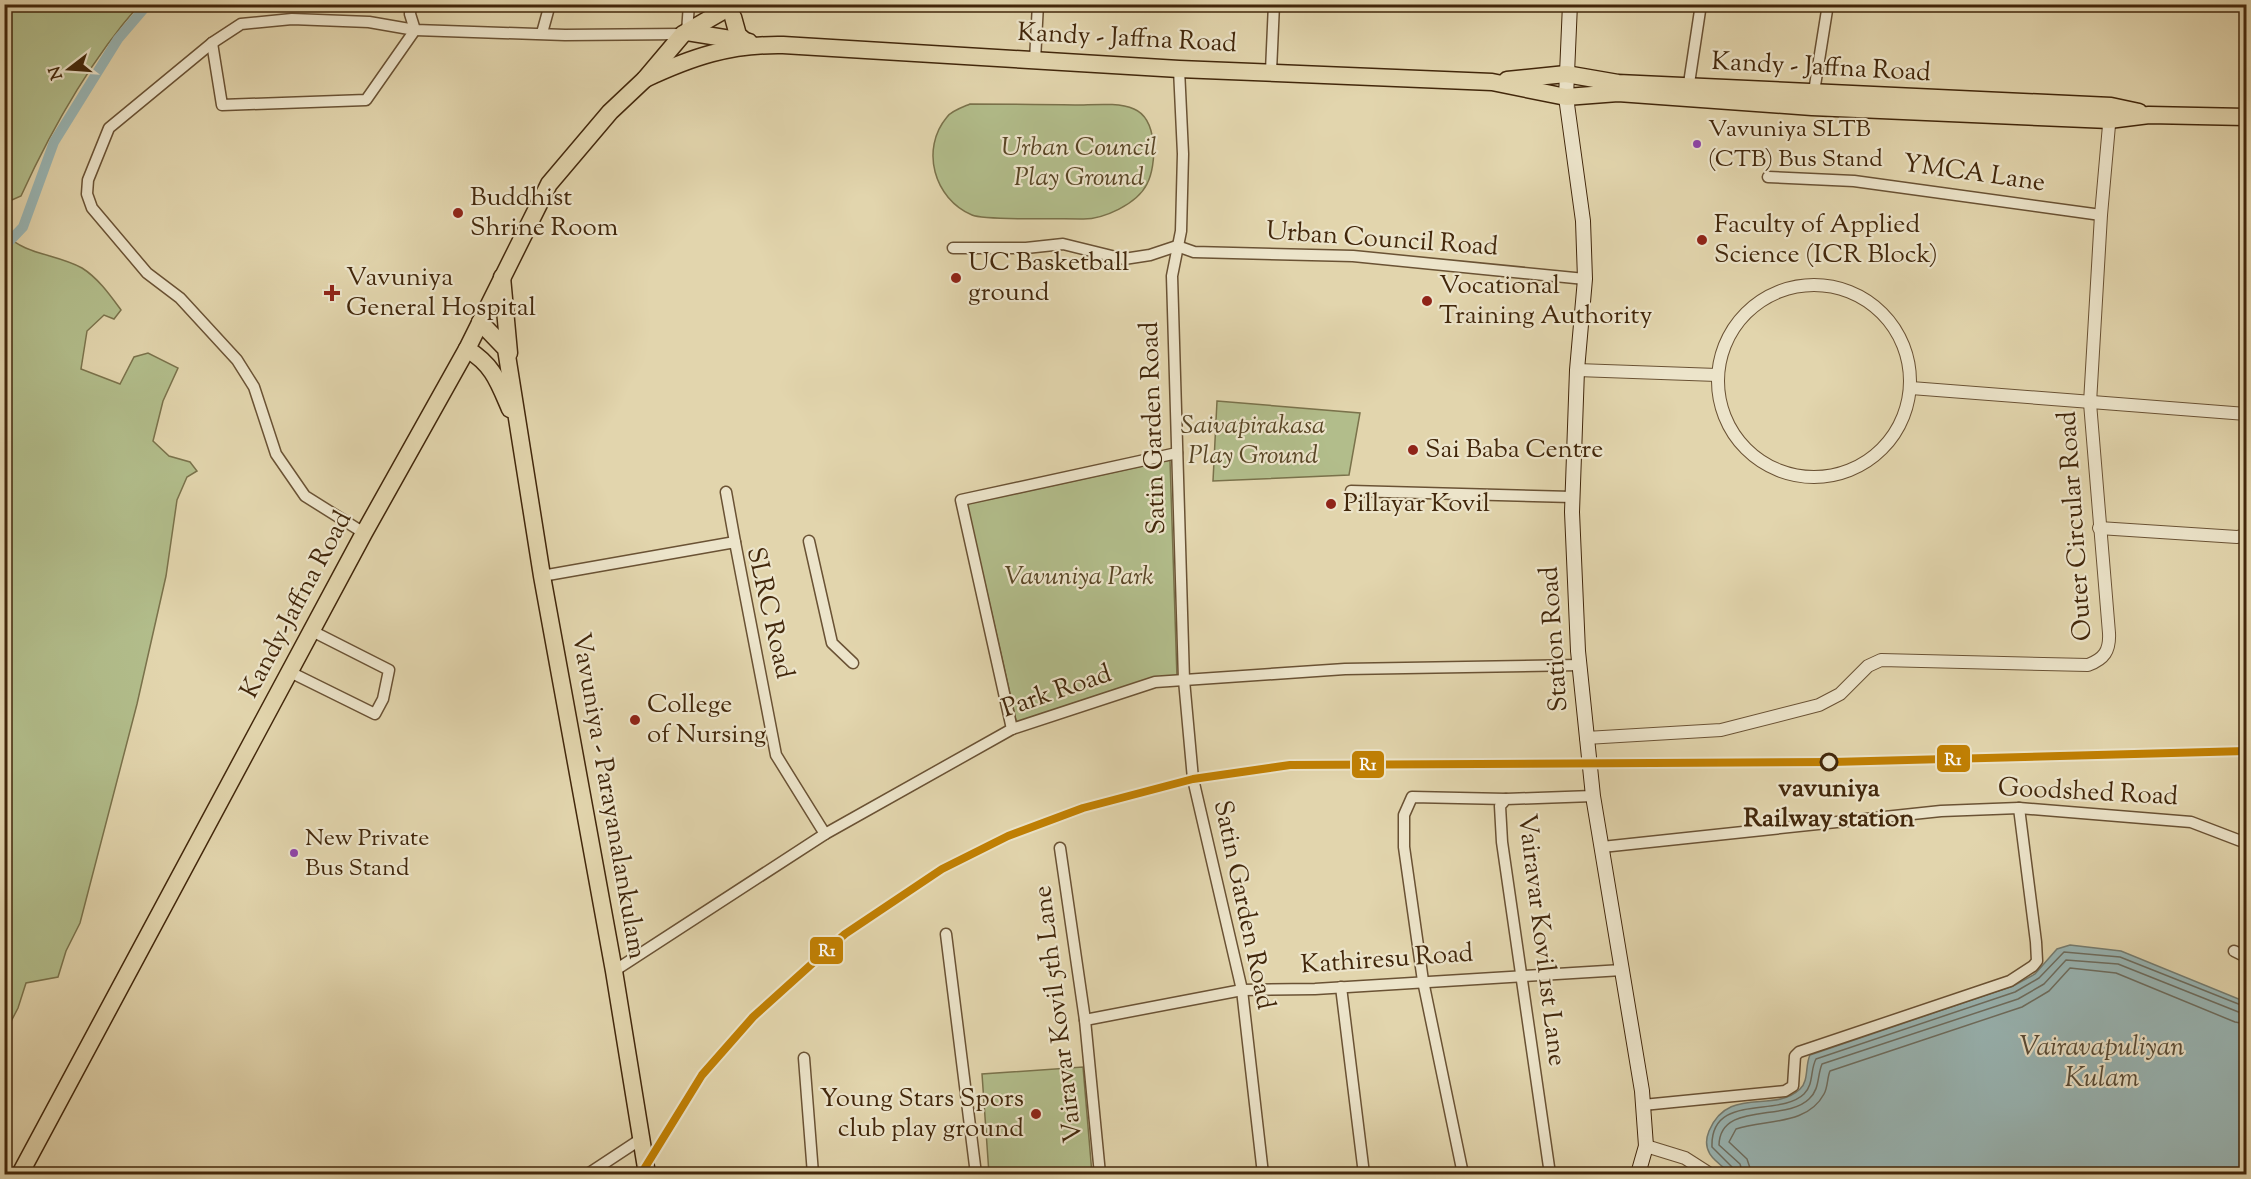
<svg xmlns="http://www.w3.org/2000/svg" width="2251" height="1179" viewBox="0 0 2251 1179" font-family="'Sorts Mill Goudy',serif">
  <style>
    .green { fill: #b2bd8b; stroke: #7a724b; stroke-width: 1.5 }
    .water { fill: #99b6b5; stroke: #767d71; stroke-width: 1.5 }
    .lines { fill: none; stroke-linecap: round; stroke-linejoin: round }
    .shore { stroke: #6e6e60; stroke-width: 1.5 }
    .canal { stroke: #99b6b5; stroke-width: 10 }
    .minor-casing { stroke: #6a5234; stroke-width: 13 }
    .tertiary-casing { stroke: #6a5234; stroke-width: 14 }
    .secondary-casing { stroke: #42270b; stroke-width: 16 }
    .trunk-casing { stroke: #42270b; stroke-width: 19 }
    .minor { stroke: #ece4ca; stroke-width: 10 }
    .tertiary { stroke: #ece4ca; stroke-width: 12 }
    .secondary { stroke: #ece4ca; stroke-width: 14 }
    .trunk { stroke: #e2d5ad; stroke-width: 16 }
    .rail-1-casing { stroke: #ece4ca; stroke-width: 12 }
    .rail-1 { stroke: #c18003; stroke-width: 8 }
    .bus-dot { fill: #8e44ad; stroke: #ece4ca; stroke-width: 2 }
    .poi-dot { fill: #8f2418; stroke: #ece4ca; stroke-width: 2 }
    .stop-dot { fill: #ece4ca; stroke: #42270b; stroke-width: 3 }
    .labels { text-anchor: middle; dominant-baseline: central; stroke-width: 4.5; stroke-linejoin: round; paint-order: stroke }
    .bus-label { font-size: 24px; fill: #42270b; stroke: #ece4ca; text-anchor: start }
    .street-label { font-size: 26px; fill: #42270b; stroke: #ece4ca }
    .park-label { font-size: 26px; font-style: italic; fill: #584525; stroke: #ece4ca }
    .poi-label { font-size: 26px; fill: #42270b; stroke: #ece4ca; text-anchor: start }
    .stop-label { font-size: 26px; font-weight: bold; fill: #42270b; stroke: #ece4ca }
    .water-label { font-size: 27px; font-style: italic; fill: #584b36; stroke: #ece4ca }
    .line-badge { stroke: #ece4ca; stroke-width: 2 }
    .badge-label { font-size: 16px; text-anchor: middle; font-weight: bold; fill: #fff }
  </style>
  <rect width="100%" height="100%" fill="#e2d5ad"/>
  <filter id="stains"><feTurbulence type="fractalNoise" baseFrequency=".00333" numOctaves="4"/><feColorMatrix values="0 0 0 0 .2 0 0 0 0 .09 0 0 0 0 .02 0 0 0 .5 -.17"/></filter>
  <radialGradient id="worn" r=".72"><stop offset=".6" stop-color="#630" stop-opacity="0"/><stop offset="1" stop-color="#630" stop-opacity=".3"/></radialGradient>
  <g class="green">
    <path d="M5,4L139,5C90,61 52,128 21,196L5,203Z"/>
    <path d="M970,104C1005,104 1040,104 1075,105C1093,105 1118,102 1134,109C1158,119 1157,165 1147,184C1137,204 1103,220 1081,219C1062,218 985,221 972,215C934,199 920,149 947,117C951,111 963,107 970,104Z"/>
    <path d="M5,234C25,255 57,254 82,268C98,278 110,295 121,310L114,319L104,315L87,331L81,369L120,384L134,357L148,353L178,368L163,401L153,441L169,456L190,462L197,471L187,477L177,500L166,576L137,704L80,923L66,951L58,977L26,983L18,1008L5,1033Z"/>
    <polygon points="1217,401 1360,413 1349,475 1213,481"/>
    <polygon points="1170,460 1177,678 1017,725 967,504"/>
    <polygon points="1083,1067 1092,1174 989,1174 982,1074"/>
  </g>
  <path class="water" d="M2070,945L2121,951L2246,1002V1174H1732C1717,1162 1700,1153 1709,1131C1728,1085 1774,1114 1800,1089C1809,1081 1805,1065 1810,1055L2013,986L2035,974L2057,949Z"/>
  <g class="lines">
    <g class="shore">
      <path d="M1735,1174L1733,1168L1712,1147C1710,1092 1779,1118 1804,1094C1814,1084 1810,1070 1816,1059L2015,992L2039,978L2064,952L2120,957L2246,1007"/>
      <path d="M1743,1174L1740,1164L1719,1145C1720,1101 1786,1122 1809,1099C1820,1089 1817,1076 1822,1064L2018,999L2044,984L2066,960L2118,964L2246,1015"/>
      <path d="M1752,1174L1747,1159L1729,1142L1736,1129C1765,1119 1807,1126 1824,1094C1828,1087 1827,1078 1830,1071L2022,1007L2049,991L2070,968L2116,973L2235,1022L2246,1024"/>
    </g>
    <polyline class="canal" points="4,247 23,227 54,142 118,39 148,4"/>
    <defs>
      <g id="minor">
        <polyline points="687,32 689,4"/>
        <polyline points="542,33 550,4"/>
        <polyline points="212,43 222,105 366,100 415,30 410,14 411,4"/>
        <polyline points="1035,60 1038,4"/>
        <polyline points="1179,69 1183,154 1181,231 1172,276 1184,680 1193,779 1242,990 1263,1174"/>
        <polyline points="1271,71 1274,4"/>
        <polyline points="1688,90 1701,4"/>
        <polyline points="1813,98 1828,4"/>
        <polyline points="1768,177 1854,181 2101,215"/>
        <polyline points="953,248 1026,248 1063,244 1124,259 1150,255 1177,246 1194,252 1353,256 1585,279"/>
        <polyline points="1351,491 1572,497"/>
        <polyline points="726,492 735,542"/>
        <polyline points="364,533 305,496 276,454 254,387 237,360 180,298 147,273 92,208 87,194 88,180 109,128 212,43 241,24 292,19 369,22 415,30 565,35 683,34"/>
        <polyline points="809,541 832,643 853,663"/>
        <polyline points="542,576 735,542 776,755 825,834"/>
        <polyline points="290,672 375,714 383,699 389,670 312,631"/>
        <polyline points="1012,729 961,500 1177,453"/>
        <polyline points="1602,847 1941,811 2019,808 2191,822 2246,843"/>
        <polyline points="1060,848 1085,1020 1100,1174"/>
        <polyline points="946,934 976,1174"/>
        <polyline points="2234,951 2246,957"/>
        <polyline points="614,971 825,834 1012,729 1155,682 1345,669 1580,665"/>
        <polyline points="1341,987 1364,1174"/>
        <polyline points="1085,1020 1242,990 1315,989 1622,970"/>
        <polyline points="804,1058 813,1174"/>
        <polyline points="1643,1105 1785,1091 1793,1086 1795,1056 1799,1052 2010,981 2033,966 2037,961 2036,942 2019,808"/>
        <polyline points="588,1174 641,1139"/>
        <polyline points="1463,1174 1423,981 1404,847 1404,815 1412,797 1506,799"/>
        <polyline points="1550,1174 1502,842 1500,806 1506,799 1593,796"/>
      </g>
      <g id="tertiary">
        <circle cx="1814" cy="381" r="96"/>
        <polyline points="1577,370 1717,375"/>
        <polyline points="1911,388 2246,414"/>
        <polyline points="2099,528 2237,537 2246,535"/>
        <path d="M1586,738L1721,730L1819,705L1840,694L1868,666L1881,660L2088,665C2104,659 2110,651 2109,633L2090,403L2101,215L2110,114"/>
        <polyline points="1646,1146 1685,1158 1710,1174"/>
      </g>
      <polyline id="secondary" points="1570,4 1566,97 1583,221 1585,279 1577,370 1572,512 1578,651 1593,796 1642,1091 1646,1146 1638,1174"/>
      <g id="trunk">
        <polyline points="733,17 738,35 745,41"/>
        <polyline points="687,32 749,42"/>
        <path d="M645,79C692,57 730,44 783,45L1179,69L1492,82L1566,97L1618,93L1812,107L2109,120L2149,115L2246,117"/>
        <polyline points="1507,80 1566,74 1618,83 2111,106 2139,112"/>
        <polyline points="502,277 509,353"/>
        <polyline points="480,322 506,349 542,576 614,971 647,1174"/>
        <path d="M467,349C493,365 498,381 510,409"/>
        <polyline points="20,1174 364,533 467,349 549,184 610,112 645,79 683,34 735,4"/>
      </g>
    </defs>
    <use href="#minor" class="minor-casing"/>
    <use href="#tertiary" class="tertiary-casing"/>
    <use href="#secondary" class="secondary-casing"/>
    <use href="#trunk" class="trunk-casing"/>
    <use href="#minor" class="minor"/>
    <use href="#tertiary" class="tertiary"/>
    <use href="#secondary" class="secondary"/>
    <use href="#trunk" class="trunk"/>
    <defs>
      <polyline id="rail-1" points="641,1174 702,1075 753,1017 845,934 942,869 1008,836 1083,808 1193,779 1290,765 1832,762 2246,751"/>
    </defs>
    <use href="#rail-1" class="rail-1-casing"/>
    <use href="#rail-1" class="rail-1"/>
  </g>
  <g class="bus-dot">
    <circle cx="1697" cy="144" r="5"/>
    <circle cx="294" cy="853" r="5"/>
  </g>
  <g class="poi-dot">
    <circle cx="458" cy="213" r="6"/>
    <circle cx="1702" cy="240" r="6"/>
    <circle cx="956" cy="278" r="6"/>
    <path d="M329 284h6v6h6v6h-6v6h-6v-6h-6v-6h6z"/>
    <circle cx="1427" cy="301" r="6"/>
    <circle cx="1413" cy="450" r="6"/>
    <circle cx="1331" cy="504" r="6"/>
    <circle cx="635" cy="720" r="6"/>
    <circle cx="1036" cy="1114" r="6"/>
  </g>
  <circle class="stop-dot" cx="1829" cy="762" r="8"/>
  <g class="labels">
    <g class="bus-label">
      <text x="1708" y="130">Vavuniya SLTB<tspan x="1708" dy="30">(CTB) Bus Stand</tspan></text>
      <text x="305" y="839">New Private<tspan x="305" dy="30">Bus Stand</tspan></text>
    </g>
    <g class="street-label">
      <text transform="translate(1127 39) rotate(3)">Kandy - Jaffna Road</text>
      <text transform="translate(1821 68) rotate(3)">Kandy - Jaffna Road</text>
      <text transform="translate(1974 174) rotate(8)">YMCA Lane</text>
      <text transform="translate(1382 240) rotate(4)">Urban Council Road</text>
      <text transform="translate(1154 428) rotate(-92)">Satin Garden Road</text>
      <text transform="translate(2076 526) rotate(-94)">Outer Circular Road</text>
      <text transform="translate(297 605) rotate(-62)">Kandy-Jaffna Road</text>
      <text transform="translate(769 613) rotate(77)">SLRC Road</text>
      <text transform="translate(1555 639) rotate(-94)">Station Road</text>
      <text transform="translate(1057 692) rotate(-19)">Park Road</text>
      <text transform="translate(2088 793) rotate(3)">Goodshed Road</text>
      <text transform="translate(608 796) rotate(80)">Vavuniya - Parayanalankulam</text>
      <text transform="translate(1243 905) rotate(78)">Satin Garden Road</text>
      <text transform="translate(1541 940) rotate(83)">Vairavar Kovil 1st Lane</text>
      <text transform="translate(1387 960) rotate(-4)">Kathiresu Road</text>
      <text transform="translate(1059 1014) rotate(-97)">Vairavar Kovil 5th Lane</text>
    </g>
    <g class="park-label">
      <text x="1079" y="148">Urban Council<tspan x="1079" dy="30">Play Ground</tspan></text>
      <text x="1253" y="426">Saivapirakasa<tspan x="1253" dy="30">Play Ground</tspan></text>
      <text x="1079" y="577">Vavuniya Park</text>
    </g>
    <g class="poi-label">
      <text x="470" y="198">Buddhist<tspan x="470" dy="30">Shrine Room</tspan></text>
      <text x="1714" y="225">Faculty of Applied<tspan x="1714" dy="30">Science (ICR Block)</tspan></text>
      <text x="968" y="263">UC Basketball<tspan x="968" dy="30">ground</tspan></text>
      <text x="346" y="278">Vavuniya<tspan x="346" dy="30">General Hospital</tspan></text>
      <text x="1439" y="286">Vocational<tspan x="1439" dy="30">Training Authority</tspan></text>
      <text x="1425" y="450">Sai Baba Centre</text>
      <text x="1343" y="504">Pillayar Kovil</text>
      <text x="647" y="705">College<tspan x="647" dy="30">of Nursing</tspan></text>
      <text x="1024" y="1099" text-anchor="end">Young Stars Spors<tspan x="1024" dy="30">club play ground</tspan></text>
    </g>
    <g class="stop-label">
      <text x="1829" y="789">vavuniya<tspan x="1829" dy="30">Railway station</tspan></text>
    </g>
    <g class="water-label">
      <text x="2102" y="1048">Vairavapuliyan<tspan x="2102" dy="31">Kulam</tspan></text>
    </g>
  </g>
  <g class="line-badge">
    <rect x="1936" y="744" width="35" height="29" rx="6" fill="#c18003"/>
    <rect x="1351" y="750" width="34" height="29" rx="6" fill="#c18003"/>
    <rect x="809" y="936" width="35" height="29" rx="6" fill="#c18003"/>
  </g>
  <g class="badge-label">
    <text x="1953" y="765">R1</text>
    <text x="1368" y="770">R1</text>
    <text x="827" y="956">R1</text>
  </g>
  <rect width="2251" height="1179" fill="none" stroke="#e2d5ad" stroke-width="24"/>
  <rect x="6" y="6" width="2239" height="1167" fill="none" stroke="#42270b" stroke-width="3"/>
  <rect x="12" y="12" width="2227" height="1155" fill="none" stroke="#42270b" stroke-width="1.5"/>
  <g transform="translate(69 69) rotate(253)" stroke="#ece4ca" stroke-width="4.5" paint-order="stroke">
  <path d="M0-4.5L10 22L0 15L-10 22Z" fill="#42270b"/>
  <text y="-9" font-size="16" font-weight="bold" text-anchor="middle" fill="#42270b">N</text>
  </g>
  <rect width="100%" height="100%" filter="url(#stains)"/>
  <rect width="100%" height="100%" fill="url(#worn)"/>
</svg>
